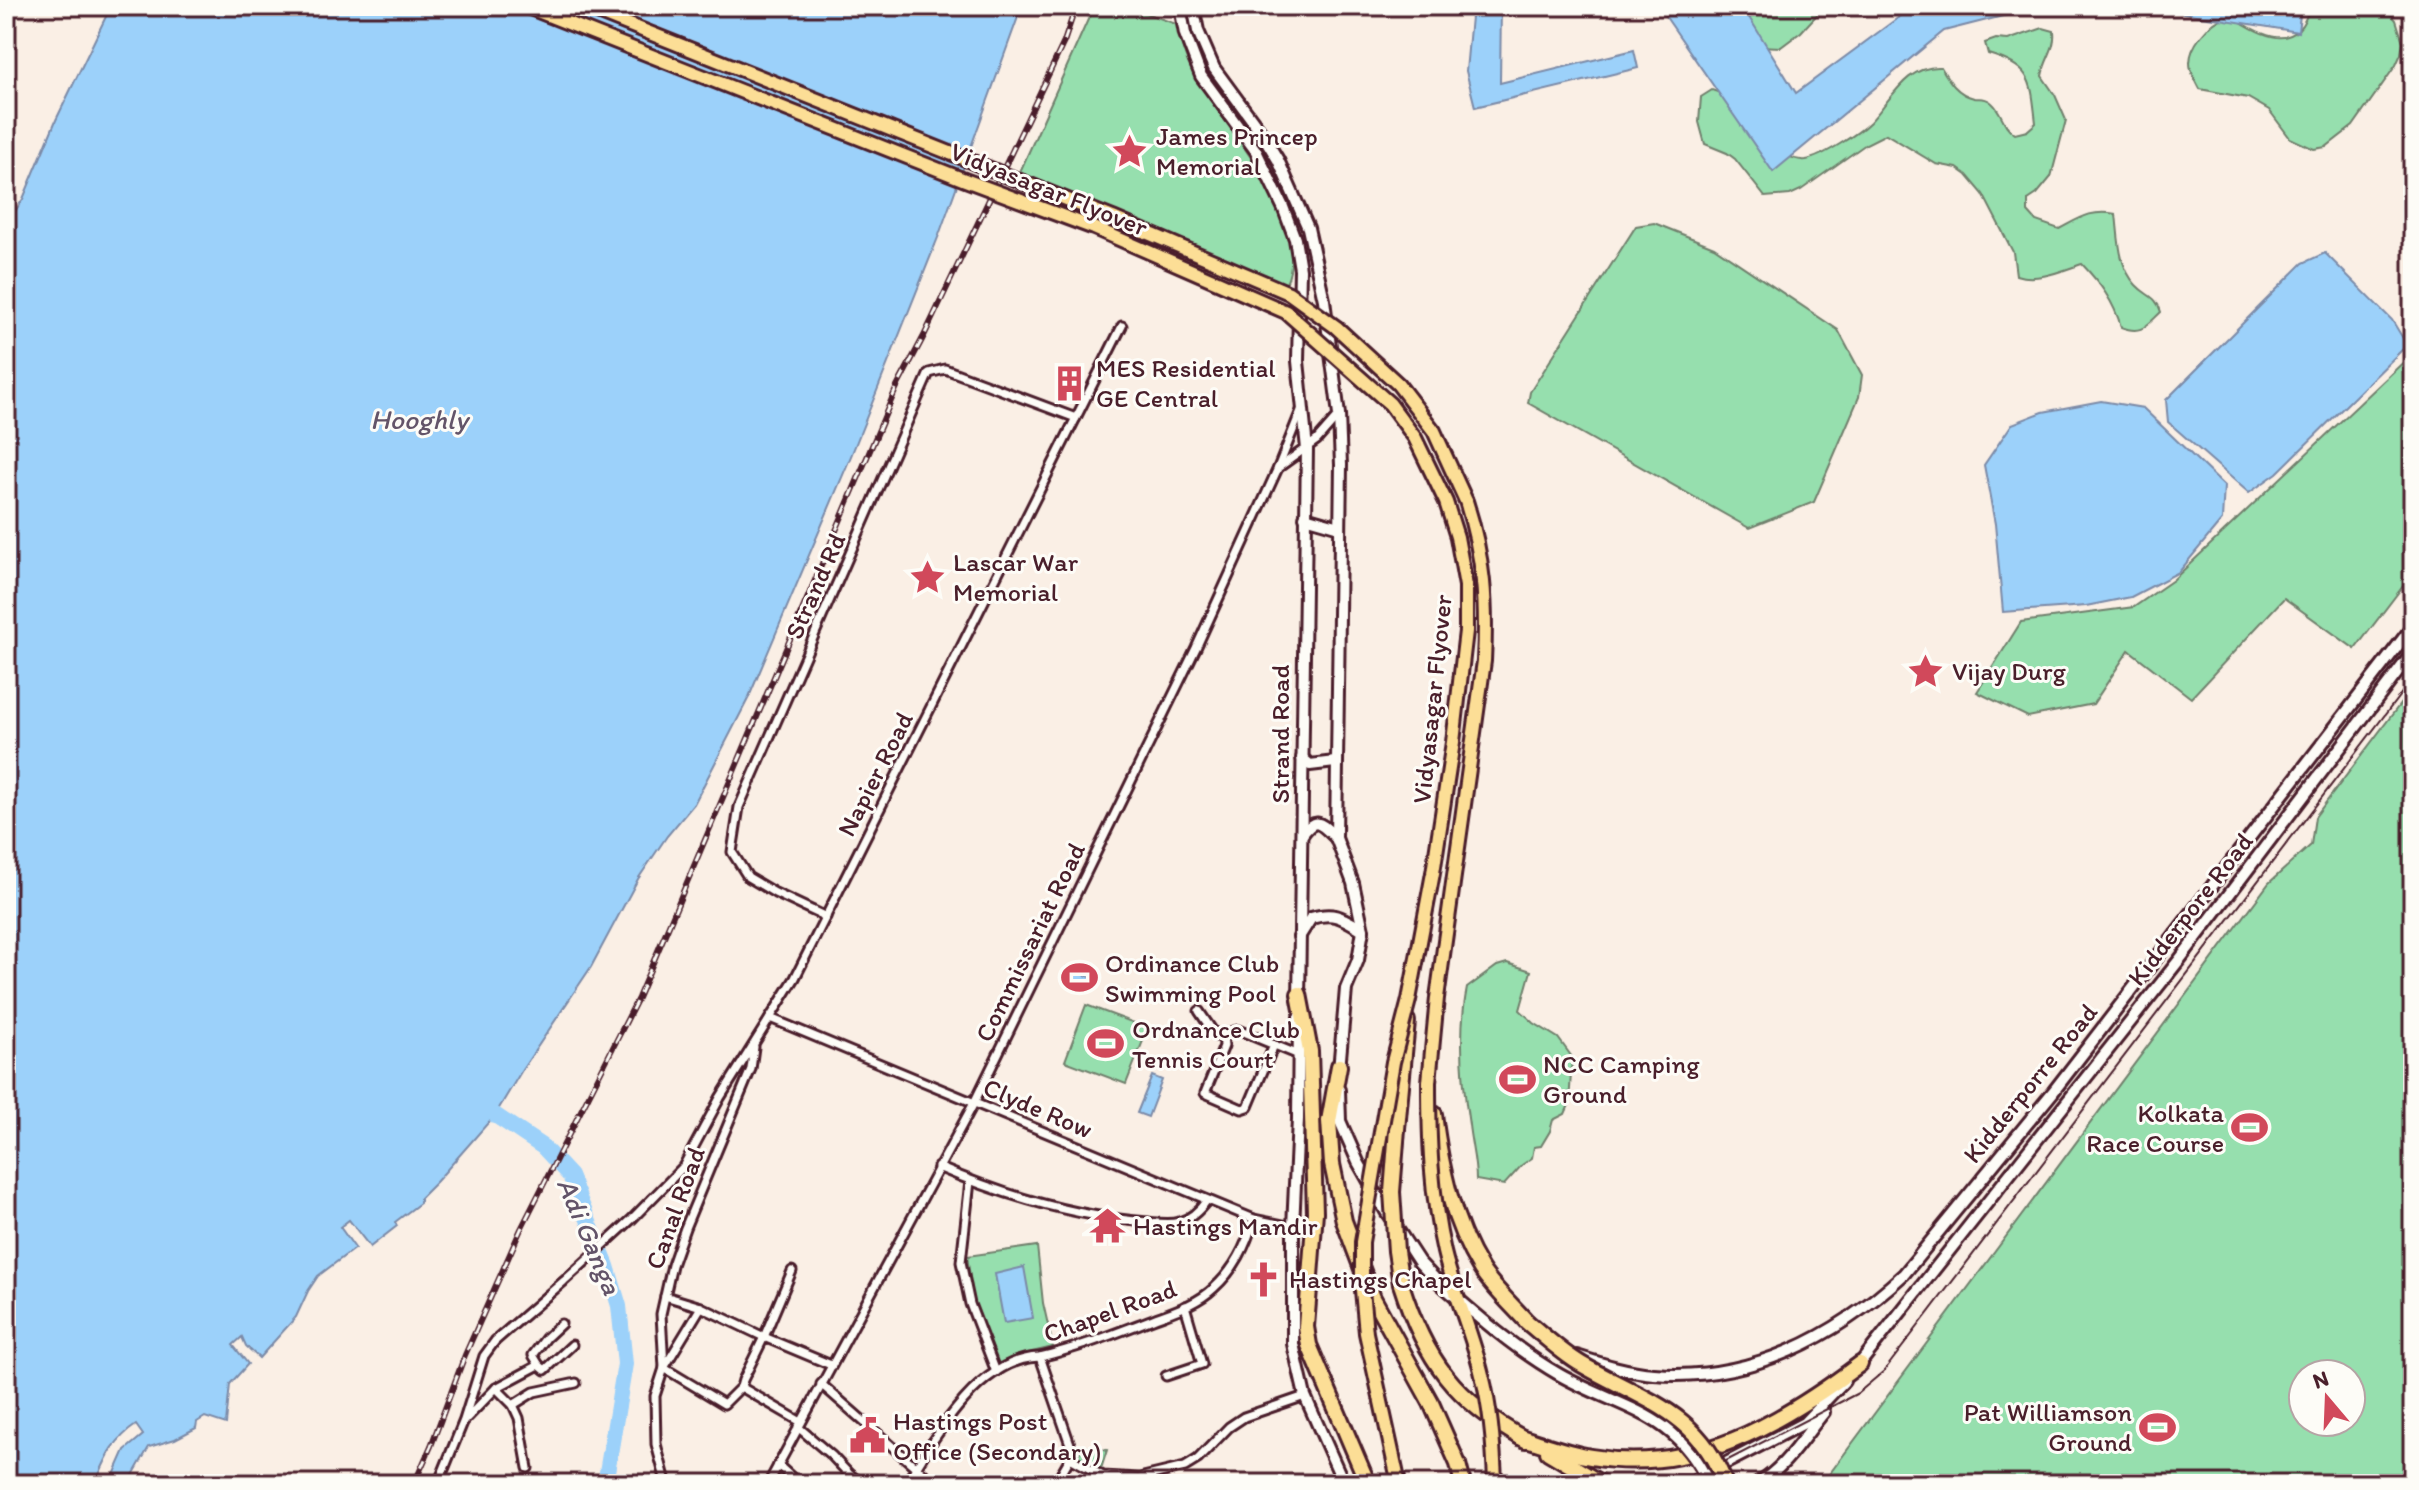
<svg xmlns="http://www.w3.org/2000/svg" width="2419" height="1490" viewBox="0 0 2419 1490" font-family="Itim,sans-serif">
  <style>
    .green { fill: #96dfae; stroke: #707f6c; stroke-width: 2; fill-rule: evenodd }
    .water { fill: #9cd1fa; stroke: #7b8aa7; stroke-width: 2 }
    .lines { fill: none; stroke-linecap: round; stroke-linejoin: round }
    .river { stroke: #9cd1fa; stroke-width: 16 }
    .minor-casing { stroke: #4a1f2b; stroke-width: 13 }
    .secondary-casing { stroke: #4a1f2b; stroke-width: 16 }
    .trunk-casing { stroke: #4a1f2b; stroke-width: 18 }
    .motorway-casing { stroke: #4a1f2b; stroke-width: 20 }
    .minor { stroke: #fdfcf7; stroke-width: 7 }
    .secondary { stroke: #fdfcf7; stroke-width: 10 }
    .trunk { stroke: #fcde96; stroke-width: 12 }
    .motorway { stroke: #fcde96; stroke-width: 14 }
    .tram { stroke: #4a1f2b; stroke-width: 2 }
    .rail-casing { stroke: #4a1f2b; stroke-width: 6 }
    .rail { stroke: #fdfcf7; stroke-width: 3; stroke-dasharray: 9; stroke-linecap: butt }
    .secondary-bridge-casing { stroke: #4a1f2b; stroke-width: 16; stroke-linecap: butt }
    .trunk-bridge-casing { stroke: #4a1f2b; stroke-width: 18; stroke-linecap: butt }
    .motorway-bridge-casing { stroke: #4a1f2b; stroke-width: 20; stroke-linecap: butt }
    .secondary-bridge { stroke: #fdfcf7; stroke-width: 10 }
    .trunk-bridge { stroke: #fcde96; stroke-width: 12 }
    .motorway-bridge { stroke: #fcde96; stroke-width: 14 }
    .labels { text-anchor: middle; dominant-baseline: central; stroke-width: 6; stroke-linejoin: round; paint-order: stroke }
    .poi-label { font-size: 26px; fill: #4a1f2b; stroke: #fdfcf7; text-anchor: start }
    .street-label { font-size: 26px; fill: #4a1f2b; stroke: #fdfcf7 }
    .water-label { font-size: 28px; font-style: italic; fill: #635469; stroke: #fdfcf7 }
  </style>
  <rect width="100%" height="100%" fill="#faefe5"/>
  <filter id="ink" filterUnits="userSpaceOnUse"><feTurbulence type="fractalNoise" baseFrequency=".0125" numOctaves="2"/><feDisplacementMap in="SourceGraphic" scale="16" xChannelSelector="R" yChannelSelector="G"/><feConvolveMatrix kernelMatrix="1 2 1 2 8 2 1 2 1" color-interpolation-filters="sRGB"/></filter>
  <g filter="url(#ink)">
    <g class="green">
      <path d="M1094,6H1126L1176,24C1181,41 1185,61 1195,76C1225,128 1314,220 1286,284L1115,211L1019,174Z"/>
      <polygon points="1729,6 1825,6 1801,32 1781,47 1758,46"/>
      <path d="M2310,6H2384L2396,20L2403,42L2401,54L2396,65L2353,126L2326,147L2314,149L2290,138L2269,110L2248,98L2200,89C2197,83 2193,76 2191,70C2185,48 2210,21 2230,15C2261,36 2297,56 2310,6Z"/>
      <path d="M2043,28L2054,31C2056,49 2045,58 2042,76L2055,95L2066,120L2051,177L2037,194L2028,200V212L2036,221L2059,229C2080,218 2091,209 2116,214C2119,239 2118,266 2136,285C2147,297 2156,295 2161,312C2146,326 2142,335 2121,327C2114,302 2100,283 2082,264C2061,271 2037,282 2016,275L2013,252L1983,194L1967,175L1957,168L1936,164L1886,134L1866,144L1801,190L1790,195L1765,197L1735,159L1727,153L1705,144L1699,122L1701,97L1712,90L1723,94L1782,153C1789,157 1797,161 1806,160C1822,157 1859,133 1870,122C1892,99 1906,65 1941,67C1949,81 1957,94 1974,98C1981,99 1986,97 1992,103C2003,113 2001,124 2015,134L2027,131L2036,123C2031,81 2033,67 1988,54L1985,43L1996,39L2008,40Z"/>
      <polygon points="1654,223 1714,247 1838,330 1862,375 1859,397 1814,502 1749,528 1528,403 1530,392 1636,226"/>
      <polygon points="2413,353 2413,573 2355,649 2284,598 2191,698 2129,650 2093,704 2028,717 1977,692 2021,622 2134,607 2173,580"/>
      <path d="M2413,687V1484H1822L2269,883L2311,845L2315,817ZM2303,1374H2351V1422H2303Z"/>
      <path d="M1507,963L1531,971L1520,1010L1534,1023L1558,1038L1572,1057L1569,1105L1565,1114L1553,1120L1550,1131L1541,1146L1534,1147L1532,1158L1522,1165L1504,1185L1476,1180C1476,1161 1471,1144 1469,1125C1462,1080 1458,1032 1467,988L1497,966Z"/>
      <polygon points="1086,1005 1148,1028 1126,1084 1065,1061"/>
      <polygon points="1037,1246 1043,1303 1053,1347 1028,1353 997,1365 974,1304 967,1256"/>
      <polygon points="1082,1446 1107,1450 1100,1472 1077,1459"/>
    </g>
    <g class="water">
      <path d="M111,6H1022L939,235L851,456L749,697L694,804L667,836L638,879L591,967L522,1070L495,1115L437,1181L420,1198V1203L395,1222L397,1226L370,1247L349,1220L340,1227L355,1248L318,1276L308,1291L296,1317L259,1358L246,1346L242,1337L233,1345L248,1364L230,1384L226,1424L205,1417L197,1422L196,1428L175,1439L149,1447L128,1484H110L125,1450L143,1435L136,1425C112,1441 106,1459 95,1484H6V225L23,199L56,120Z"/>
      <polygon points="1472,6 1501,6 1500,83 1634,50 1638,68 1475,107 1466,71"/>
      <polygon points="1662,6 1742,6 1796,93 1914,6 2042,6 1944,31 1773,172 1666,17"/>
      <polygon points="2141,6 2301,6 2298,32"/>
      <polygon points="2325,253 2392,320 2407,345 2277,473 2249,493 2168,422 2166,400 2303,263"/>
      <polygon points="2101,401 2143,408 2224,486 2222,520 2179,572 2131,597 2086,606 2003,612 1995,524 1984,465 2012,424 2043,412"/>
      <polygon points="1067,967 1095,979 1086,989 1063,977"/>
      <polygon points="1152,1076 1162,1080 1148,1117 1137,1113"/>
      <polygon points="1024,1267 1033,1318 1004,1323 995,1274"/>
    </g>
    <g class="lines">
      <polyline class="river" points="495,1115 543,1147 570,1176 607,1266 619,1306 625,1364 607,1472 608,1484"/>
      <defs>
        <g id="minor">
          <polyline points="1278,468 1317,440 1339,415"/>
          <polyline points="826,917 775,893 748,877 732,852 739,807 929,373 945,369 1076,418"/>
          <polyline points="1199,1011 1216,1036 1238,1030 1299,1055"/>
          <polyline points="770,1018 1213,1202 1254,1219 1293,1227"/>
          <polyline points="1223,1034 1224,1046 1205,1093 1242,1109 1248,1107 1274,1045"/>
          <path d="M938,1167C1003,1195 1077,1217 1148,1222C1157,1223 1169,1225 1179,1222C1191,1219 1200,1210 1207,1200"/>
          <polyline points="970,1181 961,1262 970,1304 996,1372"/>
          <polyline points="665,1296 701,1307 664,1368 724,1404 741,1387 743,1380 764,1337 831,1365"/>
          <polyline points="701,1307 764,1337 792,1271"/>
          <polyline points="539,1365 545,1370 572,1345"/>
          <polyline points="1166,1376 1202,1364 1185,1306"/>
          <polyline points="821,1384 935,1484"/>
          <polyline points="741,1387 801,1422"/>
          <polyline points="496,1388 513,1405 519,1418 528,1468"/>
          <polyline points="513,1405 534,1392 576,1383"/>
          <polyline points="465,1420 496,1388 539,1365 533,1355 546,1338 561,1324"/>
          <polyline points="798,1427 832,1456 849,1474 863,1484"/>
          <path d="M1070,1458L1071,1447L1040,1357C1079,1348 1116,1333 1153,1319C1174,1311 1197,1304 1214,1288C1235,1269 1246,1246 1254,1219"/>
          <polyline points="778,1465 799,1484"/>
          <polyline points="438,1484 464,1420 484,1356 495,1341 564,1281 632,1219 683,1167 720,1098 795,978 1122,326"/>
          <polyline points="669,1484 665,1478 656,1444 655,1396 664,1368 661,1314 672,1265 685,1228 751,1069 754,1047"/>
          <polyline points="768,1484 974,1103 1196,648 1278,468 1302,408"/>
          <path d="M906,1484C934,1438 979,1358 1040,1357"/>
          <polyline points="1055,1484 1070,1458 1103,1476 1139,1478 1185,1467 1198,1459 1229,1427 1244,1417 1305,1396"/>
        </g>
        <g id="secondary">
          <polyline points="1180,6 1185,34 1201,76 1256,151 1283,207 1295,239 1300,269 1298,361 1307,449 1299,1001"/>
          <polyline points="1193,6 1198,31 1214,68 1261,132 1278,160 1308,228 1324,300 1339,415 1341,465 1336,838 1353,883 1363,930 1358,960 1346,989 1339,1070"/>
          <polyline points="1305,517 1340,527"/>
          <polyline points="1302,758 1310,765 1335,762"/>
          <path d="M1302,835C1316,815 1321,824 1336,838"/>
          <path d="M1299,937L1311,918C1335,911 1343,918 1363,930"/>
          <polyline points="1299,1017 1298,1119 1293,1227 1293,1344 1305,1396 1344,1484"/>
          <polyline points="1339,1090 1340,1121 1358,1162 1387,1213 1419,1262 1434,1278"/>
          <path d="M1577,1356C1602,1364 1628,1372 1654,1374C1750,1382 1836,1337 1904,1274L2053,1092L2413,626"/>
          <polyline points="1858,1366 2180,959 2413,652"/>
          <polyline points="1692,1484 1701,1476 1804,1423 1844,1381"/>
          <path d="M1757,1484C1785,1469 1804,1436 1824,1412"/>
        </g>
        <path id="trunk" d="M1429,1082L1437,998L1484,661C1487,602 1484,558 1466,501"/>
        <g id="motorway">
          <polyline points="1299,994 1310,1051 1315,1212 1306,1327 1309,1345 1368,1484"/>
          <polyline points="1339,1066 1329,1121 1332,1164 1344,1221 1373,1298 1431,1403 1458,1464 1463,1484"/>
          <path d="M1434,1114C1441,1168 1452,1222 1481,1269C1493,1288 1512,1305 1527,1322"/>
          <polyline points="1397,1129 1407,1021"/>
          <path d="M1401,1284C1425,1360 1455,1401 1526,1440"/>
          <path d="M1520,1437C1543,1444 1567,1453 1591,1457C1695,1475 1780,1424 1860,1364"/>
          <polyline points="1548,1452 1602,1484"/>
        </g>
      </defs>
      <use href="#minor" class="minor-casing"/>
      <use href="#secondary" class="secondary-casing"/>
      <use href="#trunk" class="trunk-casing"/>
      <use href="#motorway" class="motorway-casing"/>
      <use href="#minor" class="minor"/>
      <use href="#secondary" class="secondary"/>
      <use href="#trunk" class="trunk"/>
      <use href="#motorway" class="motorway"/>
      <polyline class="tram" points="1687,1484 1695,1477 1858,1393 1884,1371 2413,678"/>
      <defs>
        <polyline id="rail" points="414,1484 431,1446 465,1355 521,1229 638,998 896,389 924,336 1064,42 1076,6"/>
      </defs>
      <use href="#rail" class="rail-casing"/>
      <use href="#rail" class="rail"/>
      <defs>
        <path id="secondary-bridge" d="M1434,1278C1474,1313 1513,1348 1560,1375C1622,1410 1675,1411 1709,1484"/>
        <g id="trunk-bridge">
          <polyline points="525,6 965,180 1094,228 1286,312 1390,404 1415,438 1446,502 1457,537 1466,586 1466,631 1453,742 1433,873 1409,1000 1393,1062 1362,1242 1362,1290 1366,1333 1399,1484"/>
          <polyline points="582,6 1113,218 1289,293 1336,327 1398,384 1434,431 1466,501"/>
          <path d="M1429,1082C1429,1139 1431,1195 1444,1252C1454,1294 1472,1333 1482,1375C1491,1410 1494,1447 1495,1484"/>
        </g>
        <g id="motorway-bridge">
          <polyline points="1397,1129 1392,1192 1396,1251 1401,1284"/>
          <path d="M1527,1322C1544,1336 1562,1353 1581,1364C1640,1399 1699,1411 1725,1484"/>
        </g>
      </defs>
      <use href="#secondary-bridge" class="secondary-bridge-casing"/>
      <use href="#trunk-bridge" class="trunk-bridge-casing"/>
      <use href="#motorway-bridge" class="motorway-bridge-casing"/>
      <use href="#secondary-bridge" class="secondary-bridge"/>
      <use href="#trunk-bridge" class="trunk-bridge"/>
      <use href="#motorway-bridge" class="motorway-bridge"/>
    </g>
  </g>
  <defs>
    <symbol id="sight-bare" viewBox="-9 -9 18 18"><path d="M0-6L1.8-2.2L6-1.7L2.9 1.2L3.7 5.4L0 3.3L-3.7 5.4L-2.9 1.2L-6-1.7L-1.8-2.2Z" fill="#d1495b" stroke="#fdfcf7" stroke-width="2.5" paint-order="stroke"/></symbol>
    <symbol id="building-bare" viewBox="-9 -9 18 18"><path d="M-4-6H4V6H1V3H-1V6H-4ZM-2.5-4.3h1.7v1.8h-1.7ZM.8-4.3h1.7v1.8H.8ZM-2.5-1h1.7V.8h-1.7ZM.8-1h1.7V.8H.8Z" fill="#d1495b" stroke="#fdfcf7" stroke-width="2.5" paint-order="stroke"/></symbol>
    <symbol id="stadium-bare" viewBox="-9 -9 18 18"><path d="M0-5a6.5 5 0 1 0 0 10a6.5 5 0 1 0 0-10ZM-3.5-1.8h7v3.6h-7Z" fill="#d1495b" stroke="#fdfcf7" stroke-width="2.5" paint-order="stroke"/></symbol>
    <symbol id="temple-bare" viewBox="-9 -9 18 18"><path d="M0-6L5-2H3V0L6.5 2.5H4V6H1.5V3h-3V6H-4V2.5H-6.5L-3 0V-2H-5Z" fill="#d1495b" stroke="#fdfcf7" stroke-width="2.5" paint-order="stroke"/></symbol>
    <symbol id="church-bare" viewBox="-9 -9 18 18"><path d="M-1.2-6h2.4v3.5h3.3v2.4h-3.3V6h-2.4V-.1h-3.3v-2.4h3.3Z" fill="#d1495b" stroke="#fdfcf7" stroke-width="2.5" paint-order="stroke"/></symbol>
    <symbol id="civic-bare" viewBox="-9 -9 18 18"><path d="M-.6-6.5H3V-4.5H.6V-3L4-1V1h2V6H-6V1h2V-1L-.6-3ZM-1.2 2.5V6h2.4V2.5Z" fill="#d1495b" stroke="#fdfcf7" stroke-width="2.5" paint-order="stroke"/></symbol>
  </defs>
  <g fill-rule="evenodd">
    <use href="#sight-bare" x="1104" y="126" width="51" height="51"/>
    <use href="#building-bare" x="1044" y="358" width="51" height="51"/>
    <use href="#sight-bare" x="902" y="552" width="51" height="51"/>
    <use href="#sight-bare" x="1900" y="646" width="51" height="51"/>
    <use href="#stadium-bare" x="1054" y="952" width="51" height="51"/>
    <use href="#stadium-bare" x="1080" y="1018" width="51" height="51"/>
    <use href="#stadium-bare" x="1492" y="1054" width="51" height="51"/>
    <use href="#stadium-bare" x="2224" y="1102" width="51" height="51"/>
    <use href="#temple-bare" x="1082" y="1200" width="51" height="51"/>
    <use href="#church-bare" x="1238" y="1254" width="51" height="51"/>
    <use href="#stadium-bare" x="2132" y="1402" width="51" height="51"/>
    <use href="#civic-bare" x="842" y="1410" width="51" height="51"/>
  </g>
  <g class="labels">
    <g class="poi-label">
      <text x="1156" y="136">James Princep<tspan x="1156" dy="30">Memorial</tspan></text>
      <text x="1096" y="368">MES Residential<tspan x="1096" dy="30">GE Central</tspan></text>
      <text x="953" y="562">Lascar War<tspan x="953" dy="30">Memorial</tspan></text>
      <text x="1952" y="671">Vijay Durg</text>
      <text x="1105" y="963">Ordinance Club<tspan x="1105" dy="30">Swimming Pool</tspan></text>
      <text x="1132" y="1029">Ordnance Club<tspan x="1132" dy="30">Tennis Court</tspan></text>
      <text x="1543" y="1064">NCC Camping<tspan x="1543" dy="30">Ground</tspan></text>
      <text x="2224" y="1113" text-anchor="end">Kolkata<tspan x="2224" dy="30">Race Course</tspan></text>
      <text x="1133" y="1226">Hastings Mandir</text>
      <text x="1289" y="1279">Hastings Chapel</text>
      <text x="2132" y="1412" text-anchor="end">Pat Williamson<tspan x="2132" dy="30">Ground</tspan></text>
      <text x="893" y="1421">Hastings Post<tspan x="893" dy="30">Office (Secondary)</tspan></text>
    </g>
    <g class="street-label">
      <text transform="translate(1049 189) rotate(22)">Vidyasagar Flyover</text>
      <text transform="translate(815 586) rotate(-66)">Strand Rd</text>
      <text transform="translate(1432 699) rotate(-84)">Vidyasagar Flyover</text>
      <text transform="translate(1280 734) rotate(-90)">Strand Road</text>
      <text transform="translate(875 774) rotate(-63)">Napier Road</text>
      <text transform="translate(2190 909) rotate(-52)">Kidderpore Road</text>
      <text transform="translate(1030 942) rotate(-64)">Commissariat Road</text>
      <text transform="translate(2030 1083) rotate(-51)">Kidderporre Road</text>
      <text transform="translate(1038 1108) rotate(23)">Clyde Row</text>
      <text transform="translate(675 1208) rotate(-70)">Canal Road</text>
      <text transform="translate(1110 1311) rotate(-20)">Chapel Road</text>
    </g>
    <g class="water-label">
      <text x="419" y="419">Hooghly</text>
      <text transform="translate(590 1236) rotate(67)">Adi Ganga</text>
    </g>
  </g>
  <rect width="2419" height="1490" fill="none" stroke="#fdfcf7" stroke-width="32"/>
  <rect x="16" y="16" width="2387" height="1458" fill="none" stroke="#4a1f2b" stroke-width="3" filter="url(#ink)"/>
  <g transform="translate(2327 1398) rotate(341)"><circle r="38" fill="#fdfcf7" stroke="#b5a4a5" stroke-width="2"/>
  <path d="M0-6L14 30L0 20L-14 30Z" fill="#d1495b"/>
  <text y="-12" font-size="22" font-weight="bold" text-anchor="middle" fill="#4a1f2b">N</text>
  </g>
</svg>
